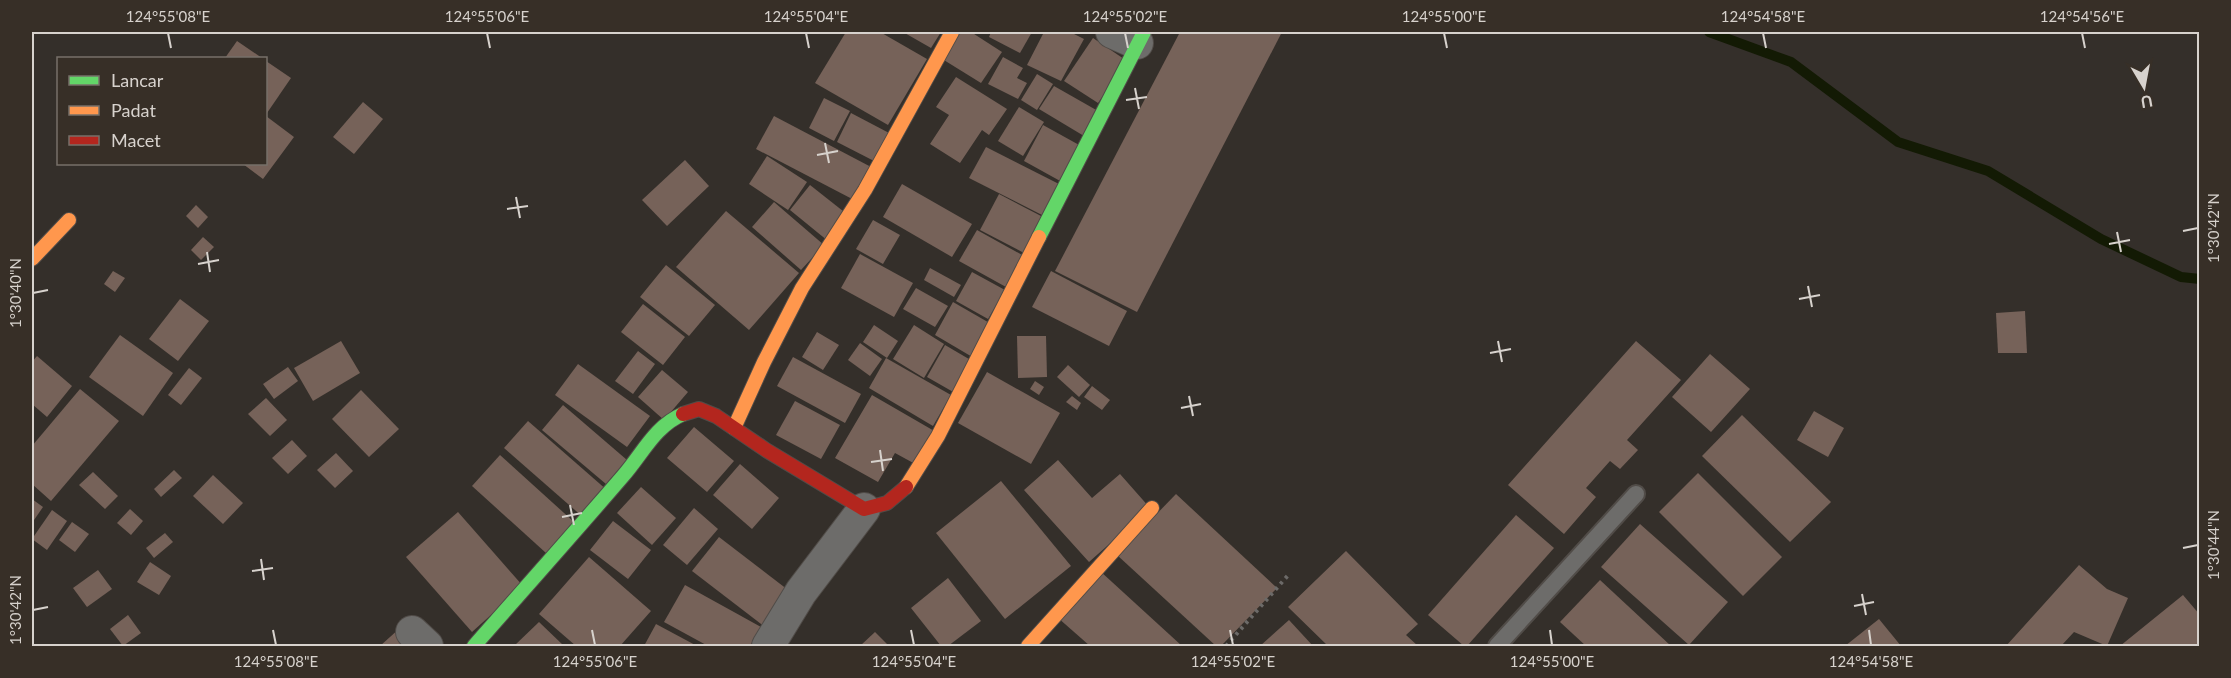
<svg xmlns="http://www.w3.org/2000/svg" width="2231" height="678" viewBox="0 0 2231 678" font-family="Lato,sans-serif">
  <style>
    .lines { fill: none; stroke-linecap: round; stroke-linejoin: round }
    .stream { stroke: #131a04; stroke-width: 10 }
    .building { fill: #766259 }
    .lane-casing { stroke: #514c48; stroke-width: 20 }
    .street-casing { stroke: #514c48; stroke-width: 34 }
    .fast-casing { stroke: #514c48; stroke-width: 16 }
    .slow-casing { stroke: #514c48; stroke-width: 16 }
    .jam-casing { stroke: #514c48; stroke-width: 16 }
    .path { stroke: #6c6a68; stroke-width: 4; stroke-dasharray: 3 4.5; stroke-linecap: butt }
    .lane { stroke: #6d6c6a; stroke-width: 16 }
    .street { stroke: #6d6c6a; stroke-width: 32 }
    .fast { stroke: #63d668; stroke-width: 14 }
    .slow { stroke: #ff974d; stroke-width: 14 }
    .jam { stroke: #b3261e; stroke-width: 14 }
    .ticks { fill: none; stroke: #d7d2cd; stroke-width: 2 }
    .neatline { fill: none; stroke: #d7d2cd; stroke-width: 2 }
    .ticks-label { font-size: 15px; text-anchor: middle; fill: #d7d2cd }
  </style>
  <rect width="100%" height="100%" fill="#342f2a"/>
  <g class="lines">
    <polyline class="stream" points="1709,32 1791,62 1898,142 1988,171 2101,239 2181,277 2200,279"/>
  </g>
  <g class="building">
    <polygon points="846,32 880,32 927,59 888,125 815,83"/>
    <polygon points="903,32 941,32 931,48"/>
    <polygon points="956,32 971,32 1002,52 981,83 939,57"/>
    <polygon points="991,32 1032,32 1020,53 989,37"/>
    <polygon points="1044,32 1070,32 1084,39 1061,81 1027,65"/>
    <polygon points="1180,32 1282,32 1137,312 1055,271"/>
    <polygon points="1093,38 1127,61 1098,103 1064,81"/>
    <polygon points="237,41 262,58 225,58"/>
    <polygon points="1003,57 1023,68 1017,78 1027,83 1018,99 988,84"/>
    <polygon points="266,61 291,78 267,113 266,112"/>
    <polygon points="1037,74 1053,84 1037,110 1021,100"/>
    <polygon points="956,77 1007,109 989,135 982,130 960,163 930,144 949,115 936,107"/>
    <polygon points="1054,86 1098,111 1084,136 1039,109"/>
    <polygon points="824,98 850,111 834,141 809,128"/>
    <polygon points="363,102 383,119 354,154 333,137"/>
    <polygon points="1019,107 1044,122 1023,156 998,141"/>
    <polygon points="851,113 891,134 876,162 837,142"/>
    <polygon points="266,116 294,137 263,179 243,164 266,164"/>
    <polygon points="774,116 873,168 856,201 756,149"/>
    <polygon points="1043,125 1081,146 1062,182 1024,161"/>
    <polygon points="986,147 1059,184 1042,215 969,178"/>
    <polygon points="767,156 807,182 788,210 749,184"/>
    <polygon points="685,160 709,186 667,226 642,200"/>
    <polygon points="902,184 972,224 952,257 883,217"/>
    <polygon points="810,185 848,215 828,241 790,210"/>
    <polygon points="999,194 1043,217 1024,253 980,230"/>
    <polygon points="774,202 824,245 801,270 752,227"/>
    <polygon points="196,205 208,217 198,228 186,216"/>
    <polygon points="726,211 799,273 749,330 676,267"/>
    <polygon points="873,220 900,235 883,264 856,249"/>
    <polygon points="977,230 1024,256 1006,287 959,261"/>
    <polygon points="203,237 214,247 201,260 191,250"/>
    <polygon points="860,254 913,283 894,317 841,288"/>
    <polygon points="666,265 715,305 689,336 640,297"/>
    <polygon points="930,268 961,285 954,297 924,280"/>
    <polygon points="113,271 125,278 115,292 104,284"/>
    <polygon points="1051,271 1127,311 1109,346 1032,307"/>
    <polygon points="972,272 1005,290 988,319 956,301"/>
    <polygon points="916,288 948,306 935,327 903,309"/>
    <polygon points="180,299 209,321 178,361 149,339"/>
    <polygon points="953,302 993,325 974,358 935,335"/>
    <polygon points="643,304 685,337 663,365 621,332"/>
    <polygon points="2025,311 2027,353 1998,353 1996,313"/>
    <polygon points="874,325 898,341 887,358 863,342"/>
    <polygon points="914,325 944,344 924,378 893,359"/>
    <polygon points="817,332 839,345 823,370 802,357"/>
    <polygon points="120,335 173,373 143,416 89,377"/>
    <polygon points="1017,336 1046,336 1047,377 1018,378"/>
    <polygon points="341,341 360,373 313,401 294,368"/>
    <polygon points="1636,341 1681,380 1627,440 1638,450 1620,469 1610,461 1586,488 1596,497 1564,534 1508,485"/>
    <polygon points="860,343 882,359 870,376 848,360"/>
    <polygon points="945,345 974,362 955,393 927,377"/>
    <polygon points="638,351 655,364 633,394 615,381"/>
    <polygon points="1710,354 1750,389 1711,432 1672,397"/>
    <polygon points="37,356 72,386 47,417 32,404 32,362"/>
    <polygon points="793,357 861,394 845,423 777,386"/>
    <polygon points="886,358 951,395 933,426 869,388"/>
    <polygon points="578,364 650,416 627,447 555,395"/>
    <polygon points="1068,365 1090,385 1079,397 1057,377"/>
    <polygon points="288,367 298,381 274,399 263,384"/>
    <polygon points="189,368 202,378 181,405 168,395"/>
    <polygon points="662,370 688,392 664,420 638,397"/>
    <polygon points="987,372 1060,413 1031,464 958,423"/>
    <polygon points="1035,381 1044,387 1039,395 1030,389"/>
    <polygon points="1092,386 1110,400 1102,410 1084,397"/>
    <polygon points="80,389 119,421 51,501 32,484 32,446"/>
    <polygon points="361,390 399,429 369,457 332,419"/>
    <polygon points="872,395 936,432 917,465 895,453 878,482 835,458"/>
    <polygon points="1072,396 1081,403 1077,410 1066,402"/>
    <polygon points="266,398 287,420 270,436 248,414"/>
    <polygon points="795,401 840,425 821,459 776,435"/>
    <polygon points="563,405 627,460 606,484 542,430"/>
    <polygon points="1814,411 1844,428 1828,457 1797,440"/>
    <polygon points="1742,415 1831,502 1790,542 1702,456"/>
    <polygon points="528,421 608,491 584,518 504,448"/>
    <polygon points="694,427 734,461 707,492 667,458"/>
    <polygon points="292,440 307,456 288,474 272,458"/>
    <polygon points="336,453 353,471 335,488 317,470"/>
    <polygon points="500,455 574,522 546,553 472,486"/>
    <polygon points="1058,460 1092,498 1120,474 1150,508 1089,562 1024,490"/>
    <polygon points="740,464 779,498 752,529 713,495"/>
    <polygon points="174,470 182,478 161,497 154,489"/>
    <polygon points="93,472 118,496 105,509 79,485"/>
    <polygon points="1698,473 1782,557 1743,596 1659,512"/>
    <polygon points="213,475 243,503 223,524 193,496"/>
    <polygon points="1001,481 1071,566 1005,619 936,533"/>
    <polygon points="641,487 676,518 652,545 617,513"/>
    <polygon points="1176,494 1277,588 1221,646 1216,646 1117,555"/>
    <polygon points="32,499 43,507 32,523"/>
    <polygon points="694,508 718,529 687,565 663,545"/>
    <polygon points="130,509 143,521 131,535 117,523"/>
    <polygon points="52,510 67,521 47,550 32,539"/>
    <polygon points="458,512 523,586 472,632 406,557"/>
    <polygon points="1516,515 1554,548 1467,646 1464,646 1428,615"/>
    <polygon points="613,521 651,550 628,579 590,550"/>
    <polygon points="72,522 89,534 75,552 59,540"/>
    <polygon points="1640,524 1728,602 1689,645 1601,567"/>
    <polygon points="165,533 173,542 154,558 146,548"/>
    <polygon points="719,537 792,593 765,627 692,571"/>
    <polygon points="1346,551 1418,624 1406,635 1418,646 1328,646 1288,607"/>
    <polygon points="589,557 651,611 620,646 576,646 539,614"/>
    <polygon points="150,562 171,576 159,595 137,582"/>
    <polygon points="2079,565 2107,589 2128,598 2107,646 2074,632 2061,646 2006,646"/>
    <polygon points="98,570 112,589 87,607 73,588"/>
    <polygon points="1100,571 1182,646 1090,646 1057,617"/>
    <polygon points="948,578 981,621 948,646 941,646 911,608"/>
    <polygon points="1600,580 1671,646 1586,646 1560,622"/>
    <polygon points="685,585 761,627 750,646 708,646 664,622"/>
    <polygon points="2183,595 2200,615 2200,646 2120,646"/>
    <polygon points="128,615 141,633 123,646 110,629"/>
    <polygon points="1879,619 1901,646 1845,646"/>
    <polygon points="1289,620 1313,646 1260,646"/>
    <polygon points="539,622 564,646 514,646"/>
    <polygon points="656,624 697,646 644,646"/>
    <polygon points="400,628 418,646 380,646"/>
    <polygon points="875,632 889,646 860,646"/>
  </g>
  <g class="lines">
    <defs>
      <polyline id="lane" points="1497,646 1636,494"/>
      <g id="street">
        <polyline points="1112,32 1137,43"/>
        <polyline points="412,632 427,646"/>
        <polyline points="768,646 801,592 864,509"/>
      </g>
      <g id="fast">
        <polyline points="1039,237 1144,32"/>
        <path d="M474,646C524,589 574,533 623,476C643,453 655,426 683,414"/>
      </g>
      <g id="slow">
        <polyline points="32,259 69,220"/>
        <polyline points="734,428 764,362 802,288 865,190 952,32"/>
        <polyline points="906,487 938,436 1039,237"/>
        <polyline points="1028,646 1152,508"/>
      </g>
      <polyline id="jam" points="683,414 699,409 716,416 766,450 864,509 887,503 906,487"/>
    </defs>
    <use href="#lane" class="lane-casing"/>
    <use href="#street" class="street-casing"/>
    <use href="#fast" class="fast-casing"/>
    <use href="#slow" class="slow-casing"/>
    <use href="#jam" class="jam-casing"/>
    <polyline class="path" points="1226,646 1290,573"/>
    <use href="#lane" class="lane"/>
    <use href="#street" class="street"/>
    <use href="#fast" class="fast"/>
    <use href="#slow" class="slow"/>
    <use href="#jam" class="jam"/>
  </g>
  <path class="ticks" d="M168,33L171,48M487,33L490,48M806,33L809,48M1125,33L1128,48M1444,33L1447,48M1763,33L1766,48M2082,33L2085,48M1135,88L1139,109M1126,100L1147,97M825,143L829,163M817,155L838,151M516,197L520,218M507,209L528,206M2183,231L2198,228M2117,232L2121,252M2109,244L2130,240M207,252L210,272M198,264L219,260M1808,286L1812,307M33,293L48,290M1799,299L1820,295M1498,341L1502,362M1490,353L1511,349M1189,396L1193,416M1181,408L1201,404M880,450L883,471M871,462L892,459M570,505L574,525M562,517L582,513M2183,548L2198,545M261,559L264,580M252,571L273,568M1862,594L1866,615M1854,606L1874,602M33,610L48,607M273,630L276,645M592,630L595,645M911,630L914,645M1230,630L1233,645M1550,630L1552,645M1869,630L1871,645"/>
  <rect width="2231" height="678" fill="none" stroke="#372f27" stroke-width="66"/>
  <rect x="57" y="57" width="210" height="108" fill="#372f27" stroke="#777069" stroke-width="1.5"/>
  <rect x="69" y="76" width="30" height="9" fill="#63d668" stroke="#777069" stroke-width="1.5"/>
  <text x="111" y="87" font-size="18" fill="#d7d2cd">Lancar</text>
  <rect x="69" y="106" width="30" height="9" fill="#ff974d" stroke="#777069" stroke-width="1.5"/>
  <text x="111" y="117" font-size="18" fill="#d7d2cd">Padat</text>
  <rect x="69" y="136" width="30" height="9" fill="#b3261e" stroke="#777069" stroke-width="1.5"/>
  <text x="111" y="147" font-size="18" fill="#d7d2cd">Macet</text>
  <g transform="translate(2144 87) rotate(170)" stroke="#372f27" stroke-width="4.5" paint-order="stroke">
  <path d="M0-4.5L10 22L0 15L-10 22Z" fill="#d7d2cd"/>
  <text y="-9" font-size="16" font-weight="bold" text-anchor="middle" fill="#d7d2cd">U</text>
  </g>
  <rect x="33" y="33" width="2165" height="612" class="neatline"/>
  <g class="ticks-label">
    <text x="168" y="22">124°55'08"E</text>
    <text x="487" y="22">124°55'06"E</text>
    <text x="806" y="22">124°55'04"E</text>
    <text x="1125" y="22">124°55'02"E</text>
    <text x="1444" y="22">124°55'00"E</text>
    <text x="1763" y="22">124°54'58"E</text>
    <text x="2082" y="22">124°54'56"E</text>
    <text transform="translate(2214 228) rotate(-90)" y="5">1°30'42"N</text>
    <text transform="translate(16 293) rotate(-90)" y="5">1°30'40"N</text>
    <text transform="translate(2214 545) rotate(-90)" y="5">1°30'44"N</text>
    <text transform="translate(16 610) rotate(-90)" y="5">1°30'42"N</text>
    <text x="276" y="667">124°55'08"E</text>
    <text x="595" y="667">124°55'06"E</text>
    <text x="914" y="667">124°55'04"E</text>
    <text x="1233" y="667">124°55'02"E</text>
    <text x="1552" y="667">124°55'00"E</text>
    <text x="1871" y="667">124°54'58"E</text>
  </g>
</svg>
